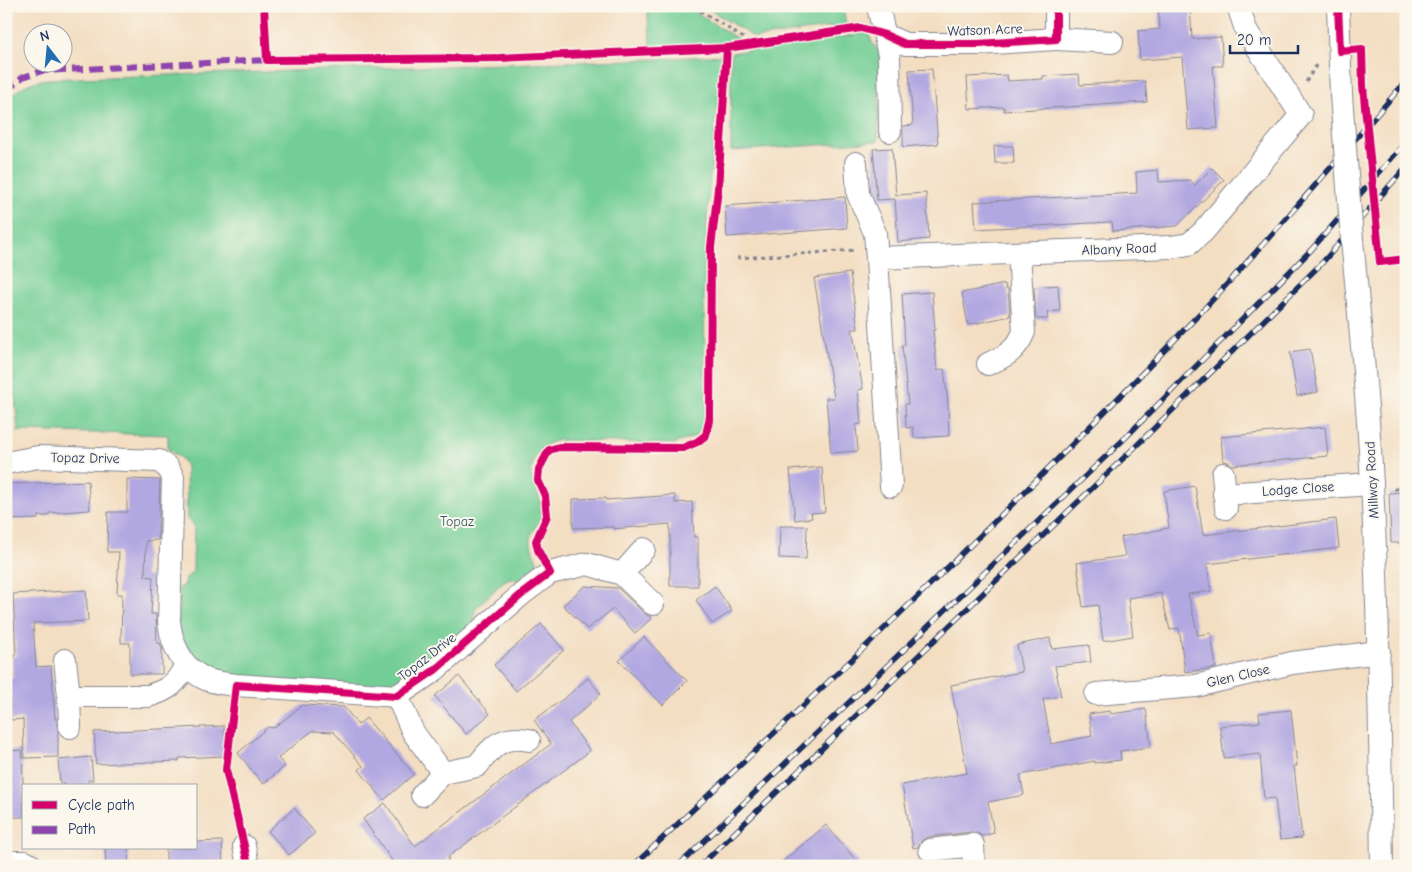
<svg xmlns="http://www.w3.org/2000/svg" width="1412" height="872" viewBox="0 0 1412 872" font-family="'Comic Neue',sans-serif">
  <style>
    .green { fill: #73ce95; stroke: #477e7a }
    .building { fill: #b2a8e1 }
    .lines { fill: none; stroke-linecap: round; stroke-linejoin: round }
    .minor-casing { stroke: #878690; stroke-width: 24 }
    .path { stroke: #878690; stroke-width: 3; stroke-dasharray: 4 4; stroke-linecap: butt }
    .minor { stroke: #fff; stroke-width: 22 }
    .rail-casing { stroke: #1b2f5e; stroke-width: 5.5 }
    .rail { stroke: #fbf7ec; stroke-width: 4; stroke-dasharray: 11; stroke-linecap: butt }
    .minor-bridge-casing { stroke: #878690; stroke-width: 24; stroke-linecap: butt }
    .minor-bridge { stroke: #fff; stroke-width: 22 }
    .quiet { stroke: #8e44ad; stroke-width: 6; stroke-dasharray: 12 6; stroke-linecap: butt }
    .cycleway-casing { stroke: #fbf7ec; stroke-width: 11 }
    .cycleway { stroke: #d6006c; stroke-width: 8 }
    .labels { text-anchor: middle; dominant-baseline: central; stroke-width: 4; stroke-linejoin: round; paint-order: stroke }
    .street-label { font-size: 14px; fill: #1b2f5e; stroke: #fbf7ec }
    .park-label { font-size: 14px; fill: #355f6e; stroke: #fbf7ec }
  </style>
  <rect width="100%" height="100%" fill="#fbf7ec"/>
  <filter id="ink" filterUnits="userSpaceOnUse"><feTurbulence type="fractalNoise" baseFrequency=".02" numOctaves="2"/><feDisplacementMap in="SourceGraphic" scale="10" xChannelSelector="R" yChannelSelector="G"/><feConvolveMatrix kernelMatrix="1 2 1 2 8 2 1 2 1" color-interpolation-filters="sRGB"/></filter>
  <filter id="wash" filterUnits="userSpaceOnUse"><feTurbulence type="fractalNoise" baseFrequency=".0096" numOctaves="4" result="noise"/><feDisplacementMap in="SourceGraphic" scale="20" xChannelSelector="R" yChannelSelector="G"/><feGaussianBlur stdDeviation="1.12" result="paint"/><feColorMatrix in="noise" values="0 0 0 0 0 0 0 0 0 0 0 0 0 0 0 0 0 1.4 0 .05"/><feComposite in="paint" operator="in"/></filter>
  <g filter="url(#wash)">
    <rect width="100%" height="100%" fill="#f3dec2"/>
    <g class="green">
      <polygon points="647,6 686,6 741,41 722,45 651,48"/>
      <polygon points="704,6 843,6 846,25 755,38"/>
      <polygon points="868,33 873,44 880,51 878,141 731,151 731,53"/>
      <path d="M723,55C716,115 709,176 706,236C702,292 705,348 706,403V418L702,429L694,437L673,444L559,440C543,444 538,449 533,464C531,469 530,475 532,479C536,491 542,499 541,513C541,520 537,523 534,530C527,541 533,552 538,563L519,580L510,578L504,581L477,607L475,610L473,630L406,678L394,683L375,686L221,676L194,660L178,634L179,587L185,585V579L193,571L194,525L187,519L186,466L182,459L168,449V435L18,431L9,324L6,253V104C17,87 29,82 47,79L660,59Z"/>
    </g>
    <g id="blocks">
      <g class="building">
        <polygon points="1158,6 1190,6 1192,39 1221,37 1223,66 1213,66 1218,128 1188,130 1182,57 1140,60 1138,31 1160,29"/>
        <polygon points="932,69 938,144 903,147 903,126 913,125 909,70"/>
        <polygon points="1079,74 1080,85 1145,81 1147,102 1004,111 1004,107 969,109 967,77 1007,75 1008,81 1043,79 1043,76"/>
        <polygon points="994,146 1013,146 1014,163 995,163"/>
        <polygon points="892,148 896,195 926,193 929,239 898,242 895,199 877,200 873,149"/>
        <polygon points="1212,168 1224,180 1177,226 1113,231 1112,222 976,229 974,202 1137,193 1136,172 1158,170 1159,182 1190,180 1195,185"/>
        <polygon points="845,197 847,228 727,237 725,206"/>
        <polygon points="850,273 858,329 852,329 863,389 858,390 861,424 856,425 858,451 831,453 826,398 834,398 814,278"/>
        <polygon points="1005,284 1006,289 1008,289 1010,316 968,325 962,293"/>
        <polygon points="1058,285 1060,311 1047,312 1048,319 1036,319 1034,287"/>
        <polygon points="932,292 935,330 933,330 937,370 944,369 948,403 949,436 914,438 913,427 906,428 905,404 908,404 902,345 905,345 902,294"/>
        <polygon points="1310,349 1318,392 1297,396 1290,352"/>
        <polygon points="1325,427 1328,456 1232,465 1228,462 1223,461 1221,437"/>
        <polygon points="822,467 825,512 811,513 812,518 795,520 790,470"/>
        <polygon points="127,479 160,480 158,540 146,541 145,576 153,577 151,614 156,614 157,643 160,643 162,648 162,674 130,674 130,643 121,643 122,594 117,594 119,552 107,552 108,512 127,512"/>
        <polygon points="88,481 90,510 49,513 49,516 38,516 38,519 6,520 6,484"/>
        <polygon points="1195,486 1203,535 1336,519 1339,548 1207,564 1211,591 1188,594 1198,635 1211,633 1216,668 1185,672 1179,628 1170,630 1161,593 1128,598 1133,636 1103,641 1098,605 1083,607 1077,563 1125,556 1121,537 1169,528 1164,491"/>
        <polygon points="1406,492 1406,543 1391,543 1389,493"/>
        <polygon points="675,495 675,503 692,502 694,537 698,537 698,586 670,586 670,524 613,529 613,527 573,528 573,499 606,498 606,500"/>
        <polygon points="780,526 807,526 806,559 779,558"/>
        <polygon points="585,586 618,588 644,613 652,618 635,633 613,609 587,629 563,605"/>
        <polygon points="715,586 732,611 712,624 696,600"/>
        <polygon points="86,590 88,621 33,623 36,667 51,666 55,719 57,719 58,730 58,757 24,758 23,719 11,720 8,687 8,678 13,678 12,656 16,656 13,594"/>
        <polygon points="541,624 564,650 516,691 494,665"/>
        <polygon points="644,637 687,681 663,705 619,661"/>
        <polygon points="1050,638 1052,649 1089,645 1091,662 1055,666 1061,696 1043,699 1051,744 1092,736 1089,714 1110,711 1111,714 1146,709 1151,747 1120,751 1121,760 1095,763 1095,761 1020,775 1024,795 988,802 994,833 982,836 978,833 971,832 928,837 922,840 918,847 913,848 902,785 967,773 951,685 1022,672 1017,645"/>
        <polygon points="459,676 490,714 466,734 435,696"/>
        <polygon points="588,678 601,694 569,722 590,751 448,857 449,859 440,866 388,866 393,862 363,819 385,803 415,846 551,744 534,720 566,697"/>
        <polygon points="302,705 344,707 358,725 366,718 414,774 384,800 359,770 363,766 334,732 312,731 278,758 285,766 263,784 238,753 268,727 274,728"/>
        <polygon points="1291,710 1297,766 1294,766 1302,838 1280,840 1275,798 1264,799 1260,754 1224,758 1220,726 1260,722 1259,713"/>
        <polygon points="224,726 225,756 179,758 179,761 96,764 94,732"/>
        <polygon points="22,750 24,817 6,817 6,751"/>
        <polygon points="91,757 93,780 88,780 88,786 64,786 64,783 60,783 58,760"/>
        <polygon points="294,808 315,833 289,855 268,831"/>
        <polygon points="826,825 861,866 777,866"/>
        <polygon points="222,841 223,866 166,866 166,848 196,848 196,842"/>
        <polygon points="105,848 128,848 129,866 106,866"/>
      </g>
    </g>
  </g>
  <g filter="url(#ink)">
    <use href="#blocks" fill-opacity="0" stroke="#878690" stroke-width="1"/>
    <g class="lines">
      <defs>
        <g id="minor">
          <polyline points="878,6 889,55 890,131"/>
          <polyline points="1338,6 1341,95"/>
          <polyline points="885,35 905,44 978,44 1056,39 1056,6"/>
          <polyline points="1056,39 1112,42"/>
          <polyline points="856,163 858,194 875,233 877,258"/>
          <path d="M1352,240C1360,322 1368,403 1372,485C1379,612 1380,739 1382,866"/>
          <path d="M988,364C1006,356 1016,351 1024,332L1019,253"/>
          <path d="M6,463L38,457L159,461L168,468L173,477L169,621C171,639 176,651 186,665"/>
          <polyline points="1223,474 1226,508"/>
          <polyline points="891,486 877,258 1171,247 1189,244 1203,232 1301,115 1246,30 1238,6"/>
          <polyline points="1224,494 1372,484"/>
          <polyline points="622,574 644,549"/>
          <path d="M65,660L69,696H148C169,690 176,684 186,665C204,682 212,682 236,685L397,696L435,670L522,594L550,573L587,564L622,574L653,604"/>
          <polyline points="1096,694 1196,686 1292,663 1379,652"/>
          <polyline points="69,696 70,727"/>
          <polyline points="397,696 413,732 443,773 422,795"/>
          <path d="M443,773L477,766C493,746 501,735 529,740"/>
          <polyline points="244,846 247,860 246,866"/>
          <polyline points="930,850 973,845 974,866"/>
          <polyline points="6,862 25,862 32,866"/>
        </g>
      </defs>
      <use href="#minor" class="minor-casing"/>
      <g class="path">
        <polyline points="693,6 753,44"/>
        <polyline points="1306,82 1317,64"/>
        <polyline points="737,258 856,250"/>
        <polyline points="1394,489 1406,489"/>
      </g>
      <use href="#minor" class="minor"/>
      <defs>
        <g id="rail">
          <path d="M633,866C827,684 1021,502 1204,309C1273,235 1339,158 1406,81"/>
          <polyline points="678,866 1122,441 1311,250 1406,142"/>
          <polyline points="700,866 1135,447 1322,263 1406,167"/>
        </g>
      </defs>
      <use href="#rail" class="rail-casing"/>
      <use href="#rail" class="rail"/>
      <defs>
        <polyline id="minor-bridge" points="1341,95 1352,240"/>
      </defs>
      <use href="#minor-bridge" class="minor-bridge-casing"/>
      <use href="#minor-bridge" class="minor-bridge"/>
      <g class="quiet">
        <polyline points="6,91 23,77 42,71 267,60"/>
        <polyline points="6,358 9,392 6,404"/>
      </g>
      <defs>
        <g id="cycleway">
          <polyline points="264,6 267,60 499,58 727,48"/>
          <polyline points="1338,6 1340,51 1362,49 1363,86 1380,262 1406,259"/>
          <polyline points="246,866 247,860 244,846 226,770 236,685 397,696 435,670 522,594 550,573 538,550 536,541 547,516 545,496 538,480 539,469 549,450 559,447 683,448 697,442 706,435 710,416 711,247 718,189 727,48 861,28 885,35 905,44 978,44 1056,39 1056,6"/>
        </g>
      </defs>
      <use href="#cycleway" class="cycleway-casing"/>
      <use href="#cycleway" class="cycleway"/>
    </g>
  </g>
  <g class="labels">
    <g class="street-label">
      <text transform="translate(985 30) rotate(-2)">Watson Acre</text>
      <text transform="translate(1119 249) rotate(-2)">Albany Road</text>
      <text transform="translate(85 458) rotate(1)">Topaz Drive</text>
      <text transform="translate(1372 480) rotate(-93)">Millway Road</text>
      <text transform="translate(1298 489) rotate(-4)">Lodge Close</text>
      <text transform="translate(427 657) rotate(-38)">Topaz Drive</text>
      <text transform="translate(1238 676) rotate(-13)">Glen Close</text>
    </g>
    <g class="park-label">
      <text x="457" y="521">Topaz</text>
    </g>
  </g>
  <rect width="1412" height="872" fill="none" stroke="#fbf7ec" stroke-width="25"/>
  <rect x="22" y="784" width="175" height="65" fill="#fbf7ec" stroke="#a1a7b3"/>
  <rect x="32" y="801" width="25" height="8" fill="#d6006c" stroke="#a1a7b3"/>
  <text x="68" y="810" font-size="15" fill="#1b2f5e">Cycle path</text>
  <rect x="32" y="826" width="25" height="8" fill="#8e44ad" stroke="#a1a7b3"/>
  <text x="68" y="834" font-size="15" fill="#1b2f5e">Path</text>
  <g transform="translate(48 48) rotate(344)"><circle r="24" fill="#fbf7ec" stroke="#a1a7b3"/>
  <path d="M0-4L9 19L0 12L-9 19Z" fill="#1f6fb2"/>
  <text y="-8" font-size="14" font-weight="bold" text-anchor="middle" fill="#1b2f5e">N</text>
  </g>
  <path d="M1230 45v8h68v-8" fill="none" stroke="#1b2f5e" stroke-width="2.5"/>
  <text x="1237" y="45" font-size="15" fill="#1b2f5e" stroke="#fbf7ec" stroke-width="4" paint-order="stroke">20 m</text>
</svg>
